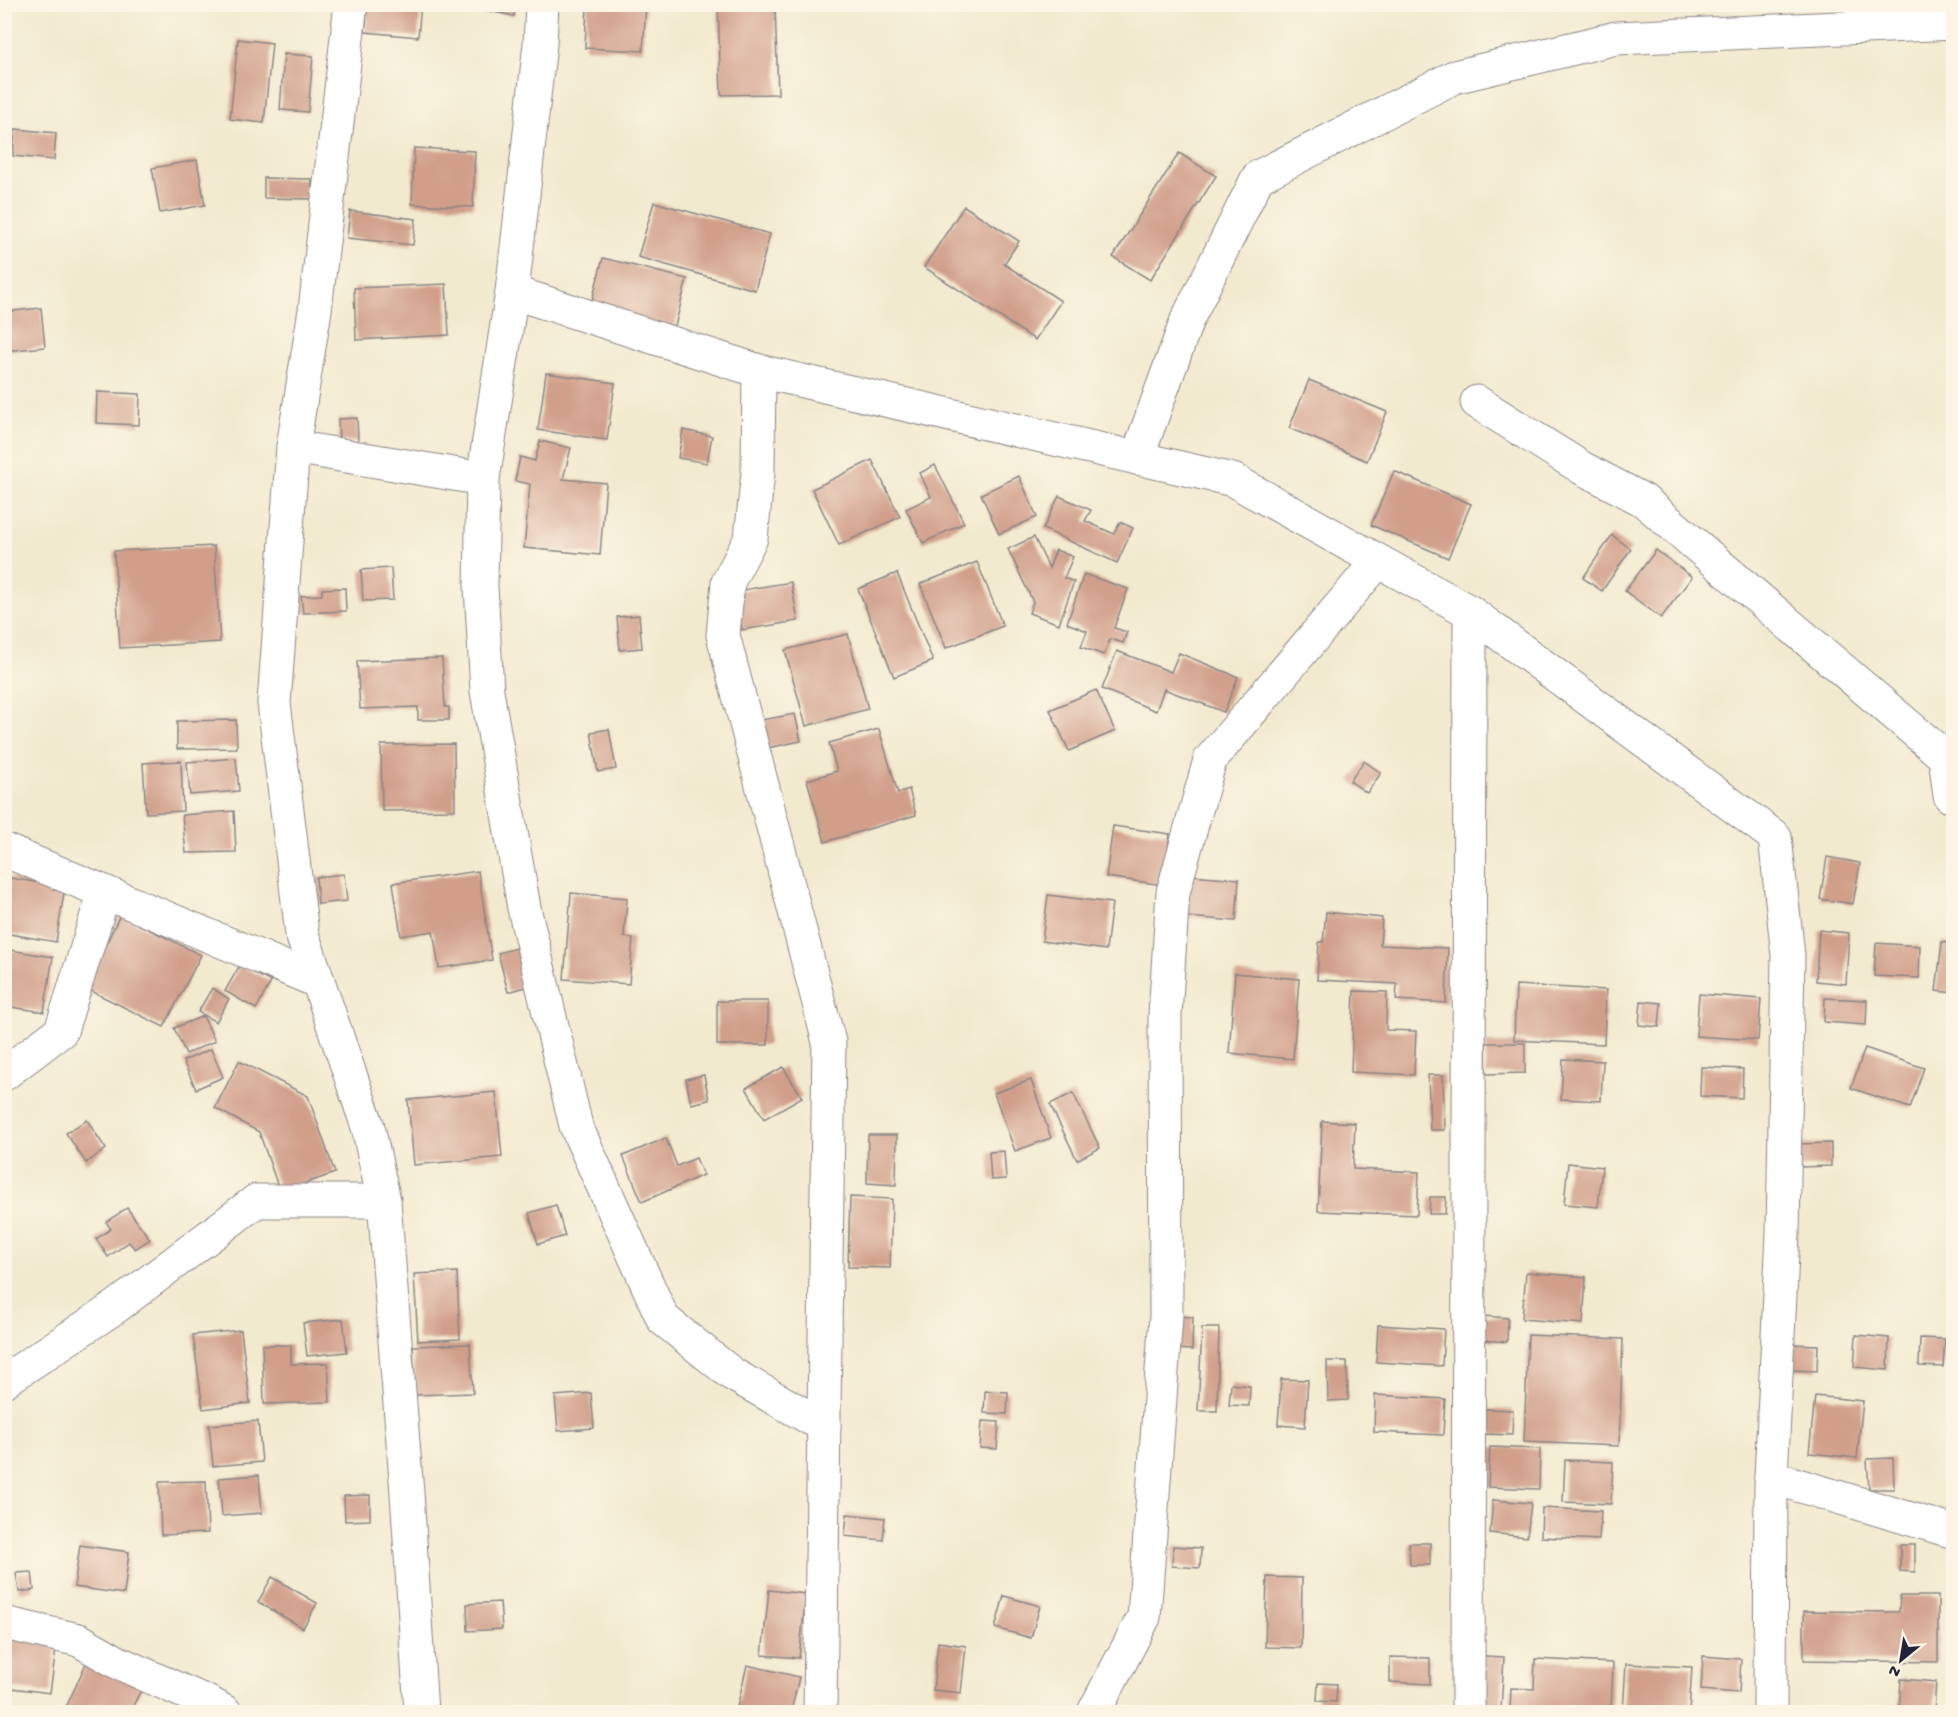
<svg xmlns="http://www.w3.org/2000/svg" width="1958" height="1717" viewBox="0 0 1958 1717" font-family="'Gochi Hand',sans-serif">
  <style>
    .building { fill: #d09e89 }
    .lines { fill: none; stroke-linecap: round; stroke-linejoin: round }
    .minor-casing { stroke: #8a8685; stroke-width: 35 }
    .minor { stroke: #fff; stroke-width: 33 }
  </style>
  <rect width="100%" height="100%" fill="#fcf5e5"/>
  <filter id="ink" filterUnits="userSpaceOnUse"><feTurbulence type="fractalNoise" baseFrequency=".0167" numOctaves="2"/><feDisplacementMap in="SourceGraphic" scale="12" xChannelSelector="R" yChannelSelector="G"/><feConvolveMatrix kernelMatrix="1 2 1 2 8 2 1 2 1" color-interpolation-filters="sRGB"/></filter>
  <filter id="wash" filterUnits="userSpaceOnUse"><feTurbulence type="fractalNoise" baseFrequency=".008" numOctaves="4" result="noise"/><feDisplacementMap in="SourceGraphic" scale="24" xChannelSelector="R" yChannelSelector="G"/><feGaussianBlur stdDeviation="1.35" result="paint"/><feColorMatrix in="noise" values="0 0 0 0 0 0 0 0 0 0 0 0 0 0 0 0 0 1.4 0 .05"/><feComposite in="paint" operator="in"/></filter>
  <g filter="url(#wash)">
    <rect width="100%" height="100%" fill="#f2eacf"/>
    <g id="blocks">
      <g class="building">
        <polygon points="368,4 421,4 418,37 365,32"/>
        <polygon points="453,4 516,4 514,16"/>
        <polygon points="587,4 646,4 643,51 585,48"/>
        <polygon points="718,4 775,4 778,94 721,95"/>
        <polygon points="238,39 272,43 264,123 230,119"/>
        <polygon points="284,54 313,56 308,112 280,110"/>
        <polygon points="15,129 56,133 54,160 13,156"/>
        <polygon points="414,148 475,151 473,207 412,204"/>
        <polygon points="1179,153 1216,176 1150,280 1113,257"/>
        <polygon points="197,160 205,205 160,213 152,168"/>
        <polygon points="264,178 312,179 312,199 264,198"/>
        <polygon points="654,202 770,234 755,290 638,257"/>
        <polygon points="964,206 1019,241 1004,264 1061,301 1035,340 924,267"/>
        <polygon points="350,211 416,219 413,245 347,238"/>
        <polygon points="603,258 687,279 675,326 658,322 587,320"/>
        <polygon points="446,284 449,335 356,340 354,288"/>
        <polygon points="41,308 45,347 4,351 4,312"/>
        <polygon points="546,373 615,383 607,440 538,430"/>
        <polygon points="1309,380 1387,412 1367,461 1289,428"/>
        <polygon points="97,392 140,394 139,425 96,423"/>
        <polygon points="357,418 358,441 339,442 338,419"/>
        <polygon points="683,430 712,436 707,463 678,458"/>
        <polygon points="540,441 571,448 563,479 606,483 600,555 524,548 530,484 515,481 520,457 535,461"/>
        <polygon points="872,460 900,517 839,545 812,489"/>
        <polygon points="935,465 964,523 923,543 906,509 931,497 920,473"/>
        <polygon points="1394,471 1471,504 1448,558 1371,525"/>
        <polygon points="1019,476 1037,517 999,534 981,494"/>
        <polygon points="1059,496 1091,510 1085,521 1114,534 1120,522 1133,528 1117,563 1043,529"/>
        <polygon points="1612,535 1631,549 1602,591 1583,578"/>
        <polygon points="1034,537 1049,568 1056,550 1073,557 1064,578 1074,582 1059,624 1029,613 1033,602 1008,549"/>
        <polygon points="214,546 220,642 120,648 114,551"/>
        <polygon points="1656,550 1692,577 1661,618 1625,591"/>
        <polygon points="977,562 1003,626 946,648 920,584"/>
        <polygon points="391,568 393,600 363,601 361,570"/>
        <polygon points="897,573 933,661 894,677 858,589"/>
        <polygon points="1084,574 1128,589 1114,628 1127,632 1123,643 1110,639 1104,655 1081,647 1087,631 1067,623"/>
        <polygon points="791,582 798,621 742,630 736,591"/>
        <polygon points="345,588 346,611 303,613 301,596 322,595 322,589"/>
        <polygon points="639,615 642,648 620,650 617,617"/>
        <polygon points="848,634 868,709 806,726 785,650"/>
        <polygon points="1117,651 1171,672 1179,653 1238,677 1224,712 1164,689 1156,711 1102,689"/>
        <polygon points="442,658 445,707 449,707 449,720 418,720 418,707 360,709 357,661"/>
        <polygon points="1096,690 1115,731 1069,751 1050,710"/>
        <polygon points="795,714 801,741 767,748 761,720"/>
        <polygon points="236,720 237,748 177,749 177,721"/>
        <polygon points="609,729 616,769 598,772 591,732"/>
        <polygon points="879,729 898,793 909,789 916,815 825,842 807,780 837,771 829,743"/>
        <polygon points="454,744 455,810 382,811 381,745"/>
        <polygon points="236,758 239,791 190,795 187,762"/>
        <polygon points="181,761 183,811 146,813 143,763"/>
        <polygon points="1364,761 1381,773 1367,793 1350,781"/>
        <polygon points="234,811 236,852 186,853 182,815"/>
        <polygon points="1113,826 1170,834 1163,885 1106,877"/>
        <polygon points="1827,857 1860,863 1853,904 1820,899"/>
        <polygon points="478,871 492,960 439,968 433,931 401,936 393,883"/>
        <polygon points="344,874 347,901 318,904 316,877"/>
        <polygon points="1190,875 1239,879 1236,921 1187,917"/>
        <polygon points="4,877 65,887 56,942 4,933"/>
        <polygon points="571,893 627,898 624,937 633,938 629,984 564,979"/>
        <polygon points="1048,895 1112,903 1106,950 1042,941"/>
        <polygon points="1326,912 1382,918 1380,945 1448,948 1446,1003 1396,1000 1397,984 1317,980 1319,942 1323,942"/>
        <polygon points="120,915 201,955 164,1027 85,988"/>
        <polygon points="1819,930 1849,933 1846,984 1816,981"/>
        <polygon points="1942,942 1954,944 1954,993 1936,991"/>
        <polygon points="1876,943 1920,946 1919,978 1874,976"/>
        <polygon points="520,947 530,986 508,992 498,953"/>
        <polygon points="4,949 53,957 44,1012 4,1006"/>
        <polygon points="240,965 271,982 256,1009 225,991"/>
        <polygon points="1235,973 1299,979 1293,1059 1229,1053"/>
        <polygon points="1516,985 1606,990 1604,1044 1514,1040"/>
        <polygon points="212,988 229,999 216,1022 198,1012"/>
        <polygon points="1354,991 1387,992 1386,1030 1416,1031 1414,1075 1351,1072"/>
        <polygon points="1699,994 1761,999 1758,1040 1696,1036"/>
        <polygon points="1825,998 1867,1000 1866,1025 1824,1022"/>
        <rect x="717" y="1001" width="51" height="44"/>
        <polygon points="1641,1001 1661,1003 1659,1027 1639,1025"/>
        <polygon points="203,1016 215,1041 186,1054 174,1028"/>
        <polygon points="1486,1043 1525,1043 1525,1073 1486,1074"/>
        <polygon points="1865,1048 1924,1068 1910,1108 1851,1088"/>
        <polygon points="211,1049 223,1077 196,1089 183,1061"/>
        <polygon points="1563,1059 1603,1061 1601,1101 1561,1099"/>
        <polygon points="239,1061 308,1096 335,1173 280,1192 259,1132 215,1108"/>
        <polygon points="783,1067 802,1097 764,1119 746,1088"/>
        <polygon points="1701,1067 1743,1069 1742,1098 1700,1096"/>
        <polygon points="704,1075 709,1100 691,1104 686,1079"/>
        <polygon points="1428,1075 1443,1075 1445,1130 1430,1130"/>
        <polygon points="1031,1080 1051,1138 1015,1151 994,1093"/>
        <polygon points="496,1092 502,1157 414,1165 408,1100"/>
        <polygon points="1073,1093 1100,1148 1077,1160 1050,1104"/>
        <polygon points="87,1120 106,1149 86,1163 66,1133"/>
        <polygon points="1322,1121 1355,1123 1353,1169 1419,1172 1417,1215 1318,1211"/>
        <polygon points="868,1135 897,1135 896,1185 867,1183"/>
        <polygon points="666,1138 677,1166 696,1158 703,1175 642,1202 623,1156"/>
        <polygon points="1831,1143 1831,1166 1799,1167 1798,1144"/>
        <polygon points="1004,1151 1006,1179 991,1180 989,1152"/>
        <polygon points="1568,1163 1602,1167 1598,1207 1564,1204"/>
        <polygon points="850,1197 892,1199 890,1268 848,1267"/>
        <polygon points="1430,1197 1446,1197 1445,1214 1429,1214"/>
        <polygon points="556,1205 565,1236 538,1244 529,1213"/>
        <polygon points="127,1208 150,1239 135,1249 129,1242 108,1257 96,1239 111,1229 106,1222"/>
        <polygon points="457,1272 460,1339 418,1341 414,1274"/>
        <polygon points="1526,1272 1586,1277 1583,1324 1522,1319"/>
        <polygon points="1176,1316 1193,1317 1192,1350 1175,1349"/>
        <polygon points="1483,1316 1508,1318 1507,1342 1483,1340"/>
        <polygon points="343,1319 347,1352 307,1356 303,1323"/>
        <polygon points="1378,1325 1444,1329 1442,1366 1376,1362"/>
        <polygon points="1202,1328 1219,1328 1217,1411 1198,1411"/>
        <polygon points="241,1330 250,1403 203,1409 193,1335"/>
        <polygon points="1528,1335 1623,1339 1619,1446 1524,1442"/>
        <polygon points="1856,1335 1889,1338 1888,1370 1854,1367"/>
        <polygon points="1920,1338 1945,1339 1943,1367 1919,1366"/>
        <polygon points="470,1344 473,1393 415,1395 413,1346"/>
        <polygon points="1790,1344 1818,1345 1817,1371 1789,1370"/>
        <polygon points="262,1345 291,1345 291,1364 328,1363 330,1402 264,1404"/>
        <polygon points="1327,1361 1347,1361 1348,1400 1328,1401"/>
        <polygon points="1281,1379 1308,1380 1305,1427 1278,1425"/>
        <polygon points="1231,1384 1250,1386 1249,1406 1229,1405"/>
        <polygon points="985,1391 1008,1392 1007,1414 984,1413"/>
        <polygon points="591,1393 594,1428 558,1431 555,1396"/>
        <polygon points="1375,1395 1445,1399 1443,1435 1374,1432"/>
        <polygon points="1815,1396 1863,1401 1857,1458 1809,1453"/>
        <polygon points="1485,1409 1513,1410 1512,1435 1484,1434"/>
        <polygon points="258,1421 262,1462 213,1466 209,1425"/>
        <polygon points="982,1421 999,1422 997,1449 980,1448"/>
        <polygon points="1490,1447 1540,1449 1539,1489 1488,1487"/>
        <polygon points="1893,1458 1894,1489 1869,1489 1867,1459"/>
        <polygon points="1565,1460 1613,1462 1611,1504 1563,1502"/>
        <polygon points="259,1475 262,1513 222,1516 219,1478"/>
        <polygon points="206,1481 208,1533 161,1535 159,1482"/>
        <polygon points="370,1495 370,1520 345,1521 344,1496"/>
        <polygon points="1493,1500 1531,1503 1527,1537 1490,1533"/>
        <polygon points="1542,1508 1601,1511 1599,1540 1541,1537"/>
        <polygon points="847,1514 885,1518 883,1540 845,1536"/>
        <polygon points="1409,1543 1430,1543 1430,1565 1410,1565"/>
        <polygon points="80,1545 129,1552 124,1594 74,1587"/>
        <polygon points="1900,1545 1915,1545 1915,1572 1900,1571"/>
        <polygon points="1173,1546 1201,1548 1200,1568 1172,1566"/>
        <polygon points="32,1572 34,1590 19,1592 16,1573"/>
        <polygon points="272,1577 317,1603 303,1628 258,1602"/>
        <polygon points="1267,1577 1302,1578 1301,1648 1265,1647"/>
        <polygon points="769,1590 806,1594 799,1658 762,1655"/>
        <polygon points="1004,1596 1040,1606 1031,1638 995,1628"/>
        <polygon points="1900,1596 1938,1596 1938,1662 1804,1660 1804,1611 1899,1612"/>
        <polygon points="500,1602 502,1629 468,1631 467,1604"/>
        <polygon points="8,1635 57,1641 50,1693 4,1687"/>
        <polygon points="938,1642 966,1646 961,1693 933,1690"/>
        <polygon points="1484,1656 1504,1657 1501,1711 1481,1710"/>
        <polygon points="1703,1656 1741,1659 1739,1693 1701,1690"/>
        <polygon points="1390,1657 1430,1658 1430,1684 1390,1682"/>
        <polygon points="88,1659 144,1684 130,1712 64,1712"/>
        <polygon points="1535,1659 1613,1663 1611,1712 1510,1712 1511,1688 1534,1689"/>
        <polygon points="1626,1664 1692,1667 1689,1712 1623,1712"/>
        <polygon points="747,1665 799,1677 791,1712 736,1712"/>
        <polygon points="1901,1679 1936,1682 1934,1712 1899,1712"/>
        <polygon points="1318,1683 1337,1684 1336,1702 1317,1701"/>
      </g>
    </g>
  </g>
  <g filter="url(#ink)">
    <use href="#blocks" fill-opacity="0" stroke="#8a8685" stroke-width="1.5"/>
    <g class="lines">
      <defs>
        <g id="minor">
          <polyline points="351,4 315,310 293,447 274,703 302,934 368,1127 384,1201 407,1493 421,1712"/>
          <polyline points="542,4 540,44 512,292 483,479 481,587 487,691 524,908 576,1126 663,1319 732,1374 824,1426"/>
          <polyline points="512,292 759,371 1233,480 1470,612 1775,837 1788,955 1783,1234 1771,1477 1770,1712"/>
          <polyline points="759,371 758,472 751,538 728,582 723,635 829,1042 820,1712"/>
          <polyline points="1477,402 1582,468 1643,500 1945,757 1950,796 1954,797"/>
          <polyline points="293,447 483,479"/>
          <polyline points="1137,458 1187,320 1258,177 1454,77 1616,38 1954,23"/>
          <polyline points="4,850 317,981"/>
          <polyline points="4,1074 61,1031 104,893"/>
          <polyline points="4,1381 117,1306 256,1201 384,1201"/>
          <polyline points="1771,1477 1954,1532"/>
          <polyline points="4,1623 79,1640 117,1662 211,1704 225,1712"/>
          <polyline points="1094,1712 1144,1617 1166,1316 1165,1015 1173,892 1210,760 1378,561"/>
          <polyline points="1468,1712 1470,612"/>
        </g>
      </defs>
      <use href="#minor" class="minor-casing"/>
      <use href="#minor" class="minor"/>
    </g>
  </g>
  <rect width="1958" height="1717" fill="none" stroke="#fcf5e5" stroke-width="24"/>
  <g transform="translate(1901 1660) rotate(210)" stroke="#fcf5e5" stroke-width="4.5" paint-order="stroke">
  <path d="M0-4.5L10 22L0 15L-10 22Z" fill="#22223b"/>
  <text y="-9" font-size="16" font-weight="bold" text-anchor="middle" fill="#22223b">N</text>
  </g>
</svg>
